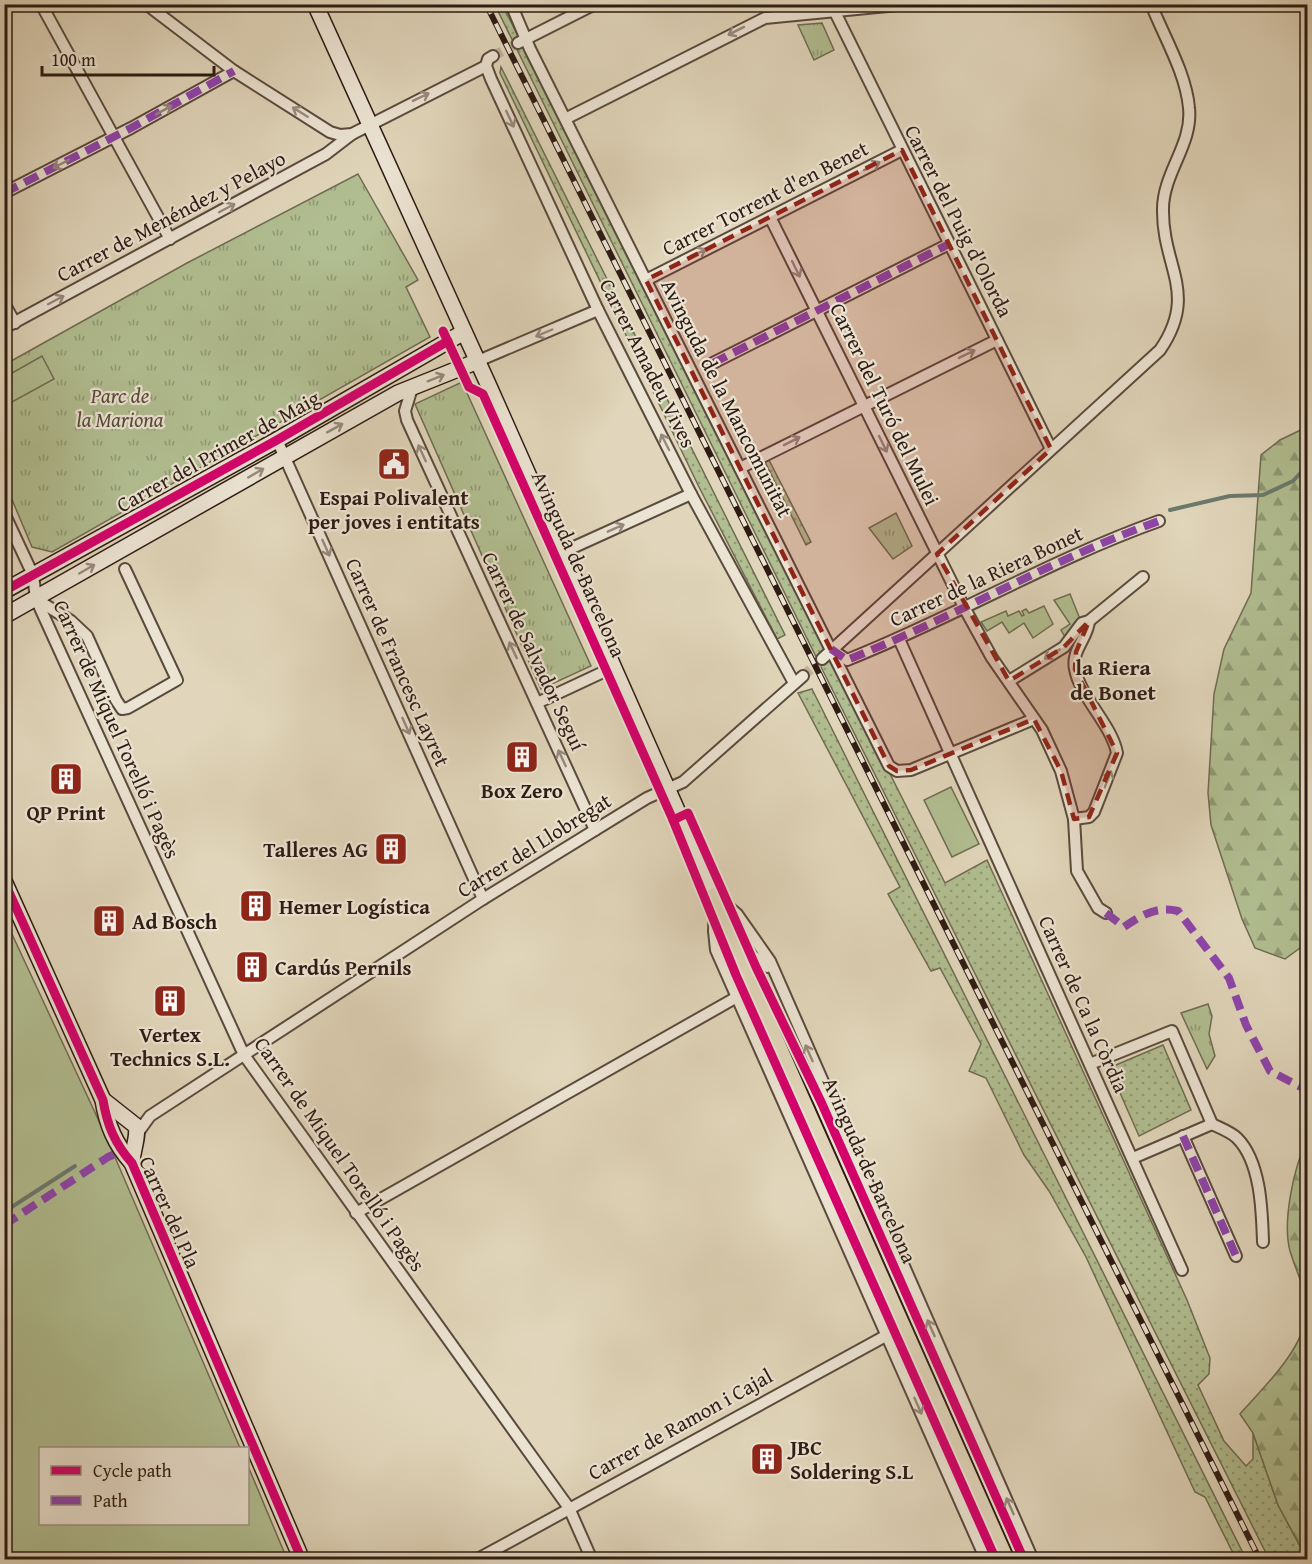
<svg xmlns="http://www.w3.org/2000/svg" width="1312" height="1564" viewBox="0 0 1312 1564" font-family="'Gentium Book Plus',serif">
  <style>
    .grass { fill: url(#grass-dots); stroke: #6f6c52; stroke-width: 1.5 }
    .forest { fill: url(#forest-firs); stroke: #6f6c52; stroke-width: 1.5 }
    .park { fill: url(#park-tufts); stroke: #6f6c52; stroke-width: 1.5 }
    .garden { fill: #b1be91; stroke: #6f6c52; stroke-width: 1.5 }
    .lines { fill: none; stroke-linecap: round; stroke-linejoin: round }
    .stream { stroke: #6b7a6e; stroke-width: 4 }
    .street-tunnel { stroke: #bdb19a; stroke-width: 10; stroke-dasharray: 10 5; stroke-linecap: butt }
    .street-casing { stroke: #5a4a3e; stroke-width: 14 }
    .secondary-casing { stroke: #2d1b14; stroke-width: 18 }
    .primary-casing { stroke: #2d1b14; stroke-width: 20 }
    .street { stroke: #ece4d3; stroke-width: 10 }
    .secondary { stroke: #ece4d3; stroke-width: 15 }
    .primary { stroke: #e1d6bb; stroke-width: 16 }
    .rail-casing { stroke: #2d1b14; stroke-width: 6 }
    .rail { stroke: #ece4d3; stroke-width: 4; stroke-dasharray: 11; stroke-linecap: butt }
    .quiet { stroke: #8e44ad; stroke-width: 8; stroke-dasharray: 15 8; stroke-linecap: butt }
    .cycleway-casing { stroke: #ece4d3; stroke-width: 13 }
    .cycleway { stroke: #d6006c; stroke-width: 9 }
    .oneway { stroke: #968a7d }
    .marked { fill: #8f2418; fill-opacity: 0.2; stroke: #8f2418; stroke-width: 4.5; stroke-dasharray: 12 8; stroke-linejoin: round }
    .labels { text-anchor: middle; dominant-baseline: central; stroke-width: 4.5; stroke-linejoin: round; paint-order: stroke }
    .street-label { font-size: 21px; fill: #2d1b14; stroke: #ece4d3 }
    .park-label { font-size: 21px; font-style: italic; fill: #554c3a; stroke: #ece4d3 }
    .poi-label { font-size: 21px; font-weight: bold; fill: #2d1b14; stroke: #ece4d3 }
    .neighbourhood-label { font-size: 22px; font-weight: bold; fill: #2d1b14; stroke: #ece4d3 }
  </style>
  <defs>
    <pattern id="grass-dots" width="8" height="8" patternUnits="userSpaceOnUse" patternTransform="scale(1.5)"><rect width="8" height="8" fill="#b1be91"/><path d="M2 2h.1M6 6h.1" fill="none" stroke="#909a75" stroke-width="1.8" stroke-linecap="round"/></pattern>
    <pattern id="forest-firs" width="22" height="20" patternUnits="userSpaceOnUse" patternTransform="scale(1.5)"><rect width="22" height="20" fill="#b1be91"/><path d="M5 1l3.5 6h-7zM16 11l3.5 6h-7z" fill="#909a75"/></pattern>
    <pattern id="park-tufts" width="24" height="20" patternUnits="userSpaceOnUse" patternTransform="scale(1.5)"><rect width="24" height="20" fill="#b1be91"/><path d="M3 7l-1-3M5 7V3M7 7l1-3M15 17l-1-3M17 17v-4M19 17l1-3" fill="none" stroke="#909a75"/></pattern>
  </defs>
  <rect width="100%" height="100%" fill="#e1d6bb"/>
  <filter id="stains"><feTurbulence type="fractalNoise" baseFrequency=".00333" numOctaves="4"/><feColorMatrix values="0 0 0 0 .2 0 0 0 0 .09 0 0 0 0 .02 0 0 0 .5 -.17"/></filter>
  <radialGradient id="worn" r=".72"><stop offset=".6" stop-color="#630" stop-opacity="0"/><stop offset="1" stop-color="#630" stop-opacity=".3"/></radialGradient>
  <g class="grass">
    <polygon points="495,5 502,5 509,18 945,883 987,860 1187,1300 1210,1358 1209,1374 1198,1385 1224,1441 1246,1466 1253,1459 1253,1433 1278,1505 1307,1559 1269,1559 826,677"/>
    <polygon points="501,67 785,635 777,639 698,485 500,73"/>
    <polygon points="769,460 811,542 806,545 765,462"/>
    <polygon points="812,689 1246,1559 1236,1559 1205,1497 1195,1492 1086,1257 1049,1191 1024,1155 986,1078 969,1071 981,1044 940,968 931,971 888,894 900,887 798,693"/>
    <polygon points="1163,1045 1191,1110 1139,1136 1109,1068"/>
  </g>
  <g class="forest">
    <polygon points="1307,427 1308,942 1285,959 1255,948 1242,919 1211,825 1208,793 1214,694 1224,649 1251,593 1261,455 1280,440"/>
    <path d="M1307,1140V1559L1278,1505L1253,1433L1240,1414C1261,1390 1299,1354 1305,1321C1310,1295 1297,1275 1290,1251C1282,1221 1294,1167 1307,1140Z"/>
  </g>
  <g class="park">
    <polygon points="822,23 834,50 814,60 798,25"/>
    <polygon points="358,174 418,280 406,287 430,337 52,552 32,547 5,483 4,365 187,263"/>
    <polygon points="462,382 591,666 541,689 415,404"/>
    <polygon points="896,513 912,546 893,559 869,528"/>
    <polygon points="1208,1004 1212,1016 1209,1034 1215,1056 1207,1069 1181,1013"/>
  </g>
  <g class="garden">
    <polygon points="42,356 54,379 12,402 5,388 5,377"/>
    <polygon points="1070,594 1080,619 1065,637 1061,630 1070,624 1054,600"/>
    <polygon points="1044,606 1053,624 1033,638 1024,623 1009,633 1002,622 987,631 981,622 1006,611 1008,616 1019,611 1022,616 1024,615 1022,611 1026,609 1029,613"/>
    <polygon points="951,787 979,844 952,857 924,800"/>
    <polygon points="4,917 105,1134 240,1448 40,1448 40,1524 248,1524 248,1466 287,1559 5,1559"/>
  </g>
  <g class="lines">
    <g class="stream">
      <polyline points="1170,510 1230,496 1263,495 1293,481 1308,465"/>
      <polyline points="4,1212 75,1166"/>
    </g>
    <g class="street-tunnel">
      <polyline points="493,56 518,43"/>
      <polyline points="803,676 822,659"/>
    </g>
    <defs>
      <g id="street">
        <polyline points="41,4 170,239"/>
        <polyline points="146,4 234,71 330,132 340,135 352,134 486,66"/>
        <polyline points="511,4 530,49 889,766 897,771 911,770 1034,719"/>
        <polyline points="831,4 1051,449"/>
        <polyline points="518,43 595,4"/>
        <polyline points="493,56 488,59 486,66 491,79 598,310 691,494 794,683"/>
        <polyline points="567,118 765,18 908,4"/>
        <polyline points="4,193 131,128 234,71"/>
        <polyline points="770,217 965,609 992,658 1042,730 1061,771 1074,819 1077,871 1098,908 1106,913"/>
        <polyline points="646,280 902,150"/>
        <polyline points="4,303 15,323"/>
        <polyline points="4,328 326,154 352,134"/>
        <polyline points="478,361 598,310"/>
        <polyline points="713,363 949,244"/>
        <polyline points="412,388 405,411 407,420 595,830"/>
        <polyline points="277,440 483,899"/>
        <polyline points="740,468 997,340"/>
        <polyline points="4,513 33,575 36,599 244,1055 569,1508 592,1560"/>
        <polyline points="563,552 691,494"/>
        <polyline points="36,599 71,621 87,636 116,700 122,709 128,708 177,680 125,569"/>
        <polyline points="899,639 1182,1270"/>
        <path d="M831,649L847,660C953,618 1052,559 1159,521"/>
        <path d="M822,659L1160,350C1199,293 1162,267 1163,209C1163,173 1193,144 1189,108C1186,73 1164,37 1151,4"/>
        <polyline points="1009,681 1064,647 1082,623 1089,621 1143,577"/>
        <polyline points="537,703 614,667"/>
        <path d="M1074,819L1089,817L1094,812L1117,753C1112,725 1080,697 1075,669C1071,650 1088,638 1089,621"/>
        <polyline points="717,897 737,914 770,961 1033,1560"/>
        <polyline points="715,903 714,931 716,950 986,1560"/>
        <polyline points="737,965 755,957 767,967"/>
        <polyline points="1090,1064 1172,1031 1212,1124"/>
        <path d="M1212,1124C1220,1128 1231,1132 1237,1138C1261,1162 1262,1211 1263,1242"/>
        <polyline points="137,1134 150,1116 483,899 647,798 683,782 803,676"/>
        <polyline points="1183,1136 1236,1256"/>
        <polyline points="1133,1158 1212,1124"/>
        <polyline points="356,1213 737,997"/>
        <polyline points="476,1560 891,1333"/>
      </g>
      <g id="secondary">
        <polyline points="315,4 488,384 715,896"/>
        <polyline points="4,591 277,440 464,332"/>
        <polyline points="4,616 398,393 478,361"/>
        <path d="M4,881L103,1100C107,1125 115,1144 132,1163L302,1560"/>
        <path d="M103,1100L136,1126C139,1136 132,1151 132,1163"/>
      </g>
      <polyline id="primary" points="715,896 741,963 1006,1560"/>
    </defs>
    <use href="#street" class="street-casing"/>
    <use href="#secondary" class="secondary-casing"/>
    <use href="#primary" class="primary-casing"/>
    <use href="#street" class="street"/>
    <use href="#secondary" class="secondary"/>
    <use href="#primary" class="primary"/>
    <defs>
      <polyline id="rail" points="486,4 1260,1560"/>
    </defs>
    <use href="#rail" class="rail-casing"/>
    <use href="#rail" class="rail"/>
    <g class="quiet">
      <polyline points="4,193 131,128 234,71"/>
      <polyline points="713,363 949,244"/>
      <path d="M831,649L847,660C953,618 1052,559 1159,521"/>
      <path d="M1106,913L1124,927C1142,915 1156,906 1178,911L1229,978L1246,1025L1270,1071L1301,1087L1308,1085"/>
      <polyline points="1183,1136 1236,1256"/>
      <polyline points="4,1225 108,1157 122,1151"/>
    </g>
    <defs>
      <g id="cycleway">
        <polyline points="443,331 469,387 483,394 673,820 736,975 996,1560"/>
        <polyline points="4,591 277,440 448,341"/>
        <polyline points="673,820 688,813 756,967 822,1104 1024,1560"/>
        <path d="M4,881L103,1100C107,1125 115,1144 132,1163L302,1560"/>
      </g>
    </defs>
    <use href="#cycleway" class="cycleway-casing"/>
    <use href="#cycleway" class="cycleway"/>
  </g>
  <defs><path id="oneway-shaft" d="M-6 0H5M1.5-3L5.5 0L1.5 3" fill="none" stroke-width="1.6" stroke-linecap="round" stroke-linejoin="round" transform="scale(1.5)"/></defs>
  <g class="oneway">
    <use href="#oneway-shaft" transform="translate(736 31) rotate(153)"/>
    <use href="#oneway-shaft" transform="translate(421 97) rotate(-26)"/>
    <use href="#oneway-shaft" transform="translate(164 110) rotate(-29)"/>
    <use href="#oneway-shaft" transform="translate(300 112) rotate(-148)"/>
    <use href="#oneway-shaft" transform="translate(510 119) rotate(65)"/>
    <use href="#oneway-shaft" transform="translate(61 164) rotate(152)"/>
    <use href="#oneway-shaft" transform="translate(872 166) rotate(-27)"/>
    <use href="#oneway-shaft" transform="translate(227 208) rotate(-28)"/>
    <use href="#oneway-shaft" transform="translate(698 253) rotate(-27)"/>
    <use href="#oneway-shaft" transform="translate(796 269) rotate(64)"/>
    <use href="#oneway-shaft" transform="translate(56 300) rotate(-28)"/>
    <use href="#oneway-shaft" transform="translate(544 333) rotate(157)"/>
    <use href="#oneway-shaft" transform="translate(967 354) rotate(-26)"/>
    <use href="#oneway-shaft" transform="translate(436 378) rotate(-22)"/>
    <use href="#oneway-shaft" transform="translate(335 428) rotate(-29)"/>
    <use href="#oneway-shaft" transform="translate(792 441) rotate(-27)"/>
    <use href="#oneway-shaft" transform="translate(665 442) rotate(-117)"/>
    <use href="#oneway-shaft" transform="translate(883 444) rotate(64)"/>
    <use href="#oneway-shaft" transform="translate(422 453) rotate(-115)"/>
    <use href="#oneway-shaft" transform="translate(256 473) rotate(-30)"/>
    <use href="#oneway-shaft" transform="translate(616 528) rotate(-24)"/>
    <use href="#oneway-shaft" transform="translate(326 548) rotate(66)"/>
    <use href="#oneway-shaft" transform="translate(87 569) rotate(-30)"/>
    <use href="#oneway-shaft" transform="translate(513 650) rotate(-115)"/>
    <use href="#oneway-shaft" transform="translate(1052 654) rotate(149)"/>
    <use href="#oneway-shaft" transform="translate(406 726) rotate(66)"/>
    <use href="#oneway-shaft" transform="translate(562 758) rotate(-115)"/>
    <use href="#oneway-shaft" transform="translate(1108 779) rotate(-69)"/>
    <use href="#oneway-shaft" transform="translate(809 1053) rotate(-114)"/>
    <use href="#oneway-shaft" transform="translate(931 1328) rotate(-114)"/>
    <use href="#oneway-shaft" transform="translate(918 1406) rotate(66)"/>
    <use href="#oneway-shaft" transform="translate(1010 1506) rotate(-114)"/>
  </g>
  <path class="marked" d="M902,150L1051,449L937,554L1009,681L1064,647L1089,621L1076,652L1075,669L1117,753L1089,817L1074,819L1061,771L1034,719L911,770L897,771L889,766L646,280Z"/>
  <defs>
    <symbol id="civic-square" viewBox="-11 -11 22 22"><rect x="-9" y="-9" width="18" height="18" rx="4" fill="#8f2418" stroke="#ece4d3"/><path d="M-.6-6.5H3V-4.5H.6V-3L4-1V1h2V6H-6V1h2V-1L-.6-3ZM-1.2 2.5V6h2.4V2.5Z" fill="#fff"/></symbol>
    <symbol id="building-square" viewBox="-11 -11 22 22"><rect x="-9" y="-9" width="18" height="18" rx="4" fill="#8f2418" stroke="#ece4d3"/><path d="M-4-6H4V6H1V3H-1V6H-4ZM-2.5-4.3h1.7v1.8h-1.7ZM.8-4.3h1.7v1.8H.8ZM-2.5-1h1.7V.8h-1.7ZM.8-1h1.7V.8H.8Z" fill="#fff"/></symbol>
  </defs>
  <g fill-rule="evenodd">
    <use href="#civic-square" x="375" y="445" width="38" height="38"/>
    <use href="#building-square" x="503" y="738" width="38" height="38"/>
    <use href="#building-square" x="47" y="760" width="38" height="38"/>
    <use href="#building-square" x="372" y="830" width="38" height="38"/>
    <use href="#building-square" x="237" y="887" width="38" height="38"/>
    <use href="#building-square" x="90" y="902" width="38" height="38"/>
    <use href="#building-square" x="233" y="948" width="38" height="38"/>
    <use href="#building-square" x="151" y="982" width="38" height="38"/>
    <use href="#building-square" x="748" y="1440" width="38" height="38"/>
  </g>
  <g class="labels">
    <g class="street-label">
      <text transform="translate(765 198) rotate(-27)">Carrer Torrent d'en Benet</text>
      <text transform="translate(171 216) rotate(-28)">Carrer de Menéndez y Pelayo</text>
      <text transform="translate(959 221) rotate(63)">Carrer del Puig d'Olorda</text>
      <text transform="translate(648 363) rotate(63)">Carrer Amadeu Vives</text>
      <text transform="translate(727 398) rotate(63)">Avinguda de la Mancomunitat</text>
      <text transform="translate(885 404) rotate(64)">Carrer del Turó del Mulei</text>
      <text transform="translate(218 451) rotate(-29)">Carrer del Primer de Maig</text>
      <text transform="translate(579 564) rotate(66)">Avinguda de Barcelona</text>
      <text transform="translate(986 576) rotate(-25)">Carrer de la Riera Bonet</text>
      <text transform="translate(534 651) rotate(65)">Carrer de Salvador Seguí</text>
      <text transform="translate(398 662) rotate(66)">Carrer de Francesc Layret</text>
      <text transform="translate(117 729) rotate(66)">Carrer de Miquel Torelló i Pagès</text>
      <text transform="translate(534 845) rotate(-32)">Carrer del Llobregat</text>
      <text transform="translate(1084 1004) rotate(66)">Carrer de Ca la Còrdia</text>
      <text transform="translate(340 1154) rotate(55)">Carrer de Miquel Torelló i Pagès</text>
      <text transform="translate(870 1170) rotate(66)">Avinguda de Barcelona</text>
      <text transform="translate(170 1212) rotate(66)">Carrer del Pla</text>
      <text transform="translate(680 1424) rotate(-29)">Carrer de Ramon i Cajal</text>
    </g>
    <g class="park-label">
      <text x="120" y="395">Parc de<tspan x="120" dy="24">la Mariona</tspan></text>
    </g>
    <g class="poi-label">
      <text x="394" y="497">Espai Polivalent<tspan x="394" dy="24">per joves i entitats</tspan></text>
      <text x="522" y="790">Box Zero</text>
      <text x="66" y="812">QP Print</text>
      <text x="368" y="849" text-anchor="end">Talleres AG</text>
      <text x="279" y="906" text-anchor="start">Hemer Logística</text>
      <text x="132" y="921" text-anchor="start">Ad Bosch</text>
      <text x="275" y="967" text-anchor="start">Cardús Pernils</text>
      <text x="170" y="1034">Vertex<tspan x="170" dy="24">Technics S.L.</tspan></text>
      <text x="790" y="1447" text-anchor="start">JBC<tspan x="790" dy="24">Soldering S.L</tspan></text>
    </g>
    <g class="neighbourhood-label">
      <text x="1113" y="667">la Riera<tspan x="1113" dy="25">de Bonet</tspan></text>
    </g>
  </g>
  <rect width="1312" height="1564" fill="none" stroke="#e1d6bb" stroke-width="24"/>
  <rect x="6" y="6" width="1300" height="1552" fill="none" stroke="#2d1b14" stroke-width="3"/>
  <rect x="12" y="12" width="1288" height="1540" fill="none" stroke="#2d1b14" stroke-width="1.5"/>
  <rect x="39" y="1447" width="210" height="78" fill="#ece4d3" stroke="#a09487" stroke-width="1.5"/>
  <rect x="51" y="1466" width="30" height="9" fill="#d6006c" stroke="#a09487" stroke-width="1.5"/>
  <text x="93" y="1477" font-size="18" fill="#2d1b14">Cycle path</text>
  <rect x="51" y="1496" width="30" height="9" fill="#8e44ad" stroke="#a09487" stroke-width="1.5"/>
  <text x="93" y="1507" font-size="18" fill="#2d1b14">Path</text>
  <path d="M42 66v9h172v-9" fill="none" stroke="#2d1b14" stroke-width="3"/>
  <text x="51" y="66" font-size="18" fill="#2d1b14" stroke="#ece4d3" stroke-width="4.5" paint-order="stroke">100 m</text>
  <rect width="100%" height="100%" filter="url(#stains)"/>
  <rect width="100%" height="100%" fill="url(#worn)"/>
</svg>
